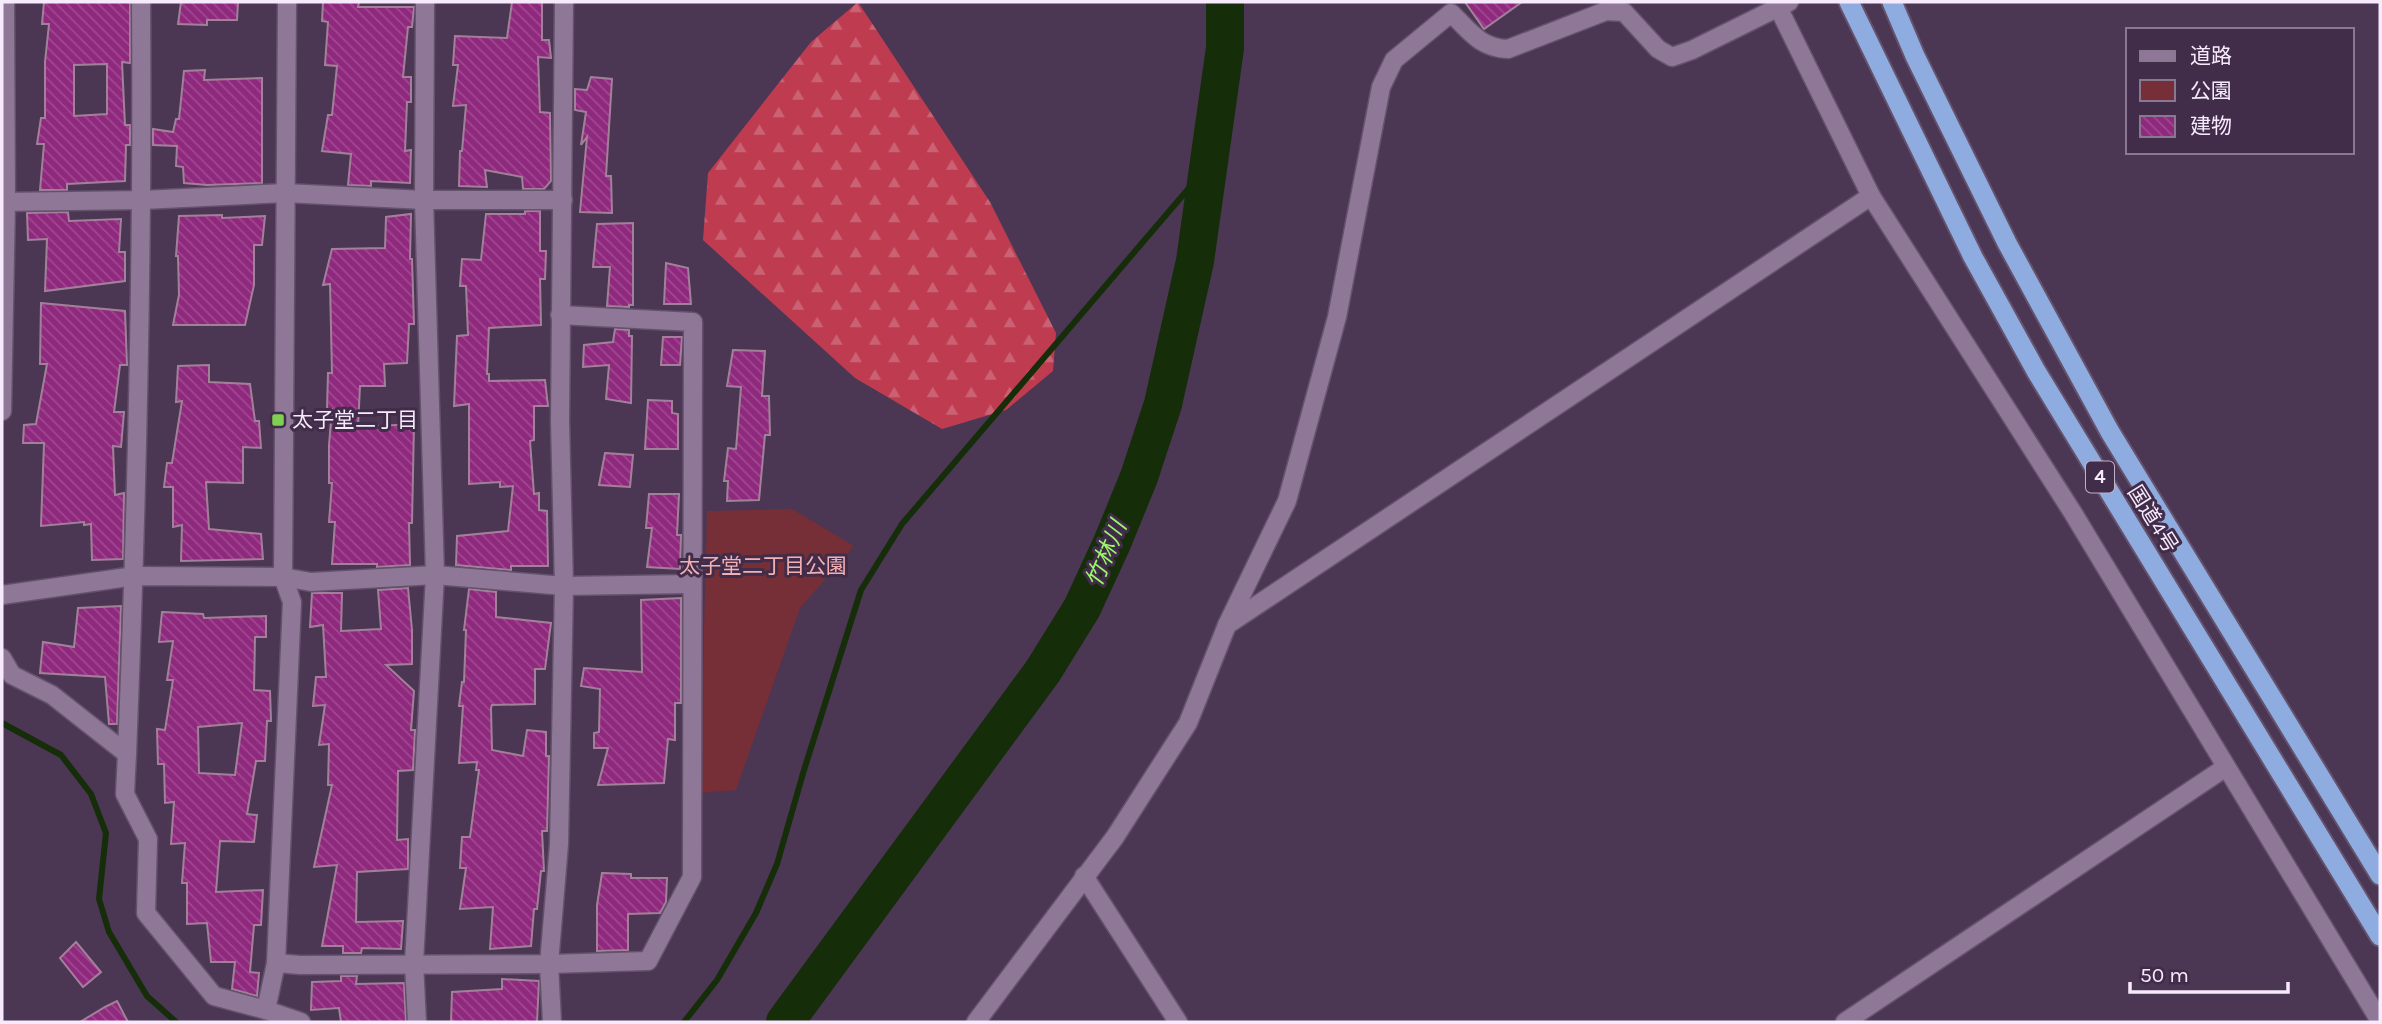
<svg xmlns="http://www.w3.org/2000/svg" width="2382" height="1024" viewBox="0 0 2382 1024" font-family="Karla,'Noto Sans JP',sans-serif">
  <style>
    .green { fill: #772f37 }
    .forest { fill: url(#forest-firs) }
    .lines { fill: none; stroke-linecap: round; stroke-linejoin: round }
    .stream { stroke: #162d09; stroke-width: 6 }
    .river { stroke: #162d09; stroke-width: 38 }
    .building { fill: url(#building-back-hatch); stroke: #a3809a; stroke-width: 2; fill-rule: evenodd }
    .minor-casing { stroke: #64526c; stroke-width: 21 }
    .tertiary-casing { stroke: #64526c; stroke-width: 21 }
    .trunk-casing { stroke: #64526c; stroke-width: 23 }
    .minor { stroke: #8e7797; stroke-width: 18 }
    .tertiary { stroke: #8e7797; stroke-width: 18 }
    .trunk { stroke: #8face0; stroke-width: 19 }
    .poi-dot { fill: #7fd052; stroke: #412c49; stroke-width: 2.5 }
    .labels { text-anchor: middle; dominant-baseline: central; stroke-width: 6; stroke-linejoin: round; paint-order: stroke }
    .shield { fill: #412c49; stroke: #c0b1c6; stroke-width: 2 }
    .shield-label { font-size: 19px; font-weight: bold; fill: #f7eafc }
    .poi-label { font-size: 21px; fill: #f7eafc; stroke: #412c49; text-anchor: start }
    .street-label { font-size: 21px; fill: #f7eafc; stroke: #412c49 }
    .park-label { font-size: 21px; fill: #f3b0b3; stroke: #412c49 }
    .water-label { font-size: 23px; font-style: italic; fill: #9bf66a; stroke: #412c49 }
  </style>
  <defs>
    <pattern id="forest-firs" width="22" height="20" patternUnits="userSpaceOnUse" patternTransform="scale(1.75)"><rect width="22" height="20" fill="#bf3c50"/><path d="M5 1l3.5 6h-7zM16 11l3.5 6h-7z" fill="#cb6273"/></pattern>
    <pattern id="building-back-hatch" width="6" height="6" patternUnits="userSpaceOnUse" patternTransform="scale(1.75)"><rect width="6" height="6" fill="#8f297d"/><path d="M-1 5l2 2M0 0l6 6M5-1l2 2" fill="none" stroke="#a04890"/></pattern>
  </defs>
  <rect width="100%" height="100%" fill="#4b3654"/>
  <polygon class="green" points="792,509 854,546 800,608 736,790 700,793 707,511"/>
  <polygon class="forest" points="858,2 990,202 1056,333 1053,371 1006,410 942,429 855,378 703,240 708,173 811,42"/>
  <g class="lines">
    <g class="stream">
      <polyline points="2,723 61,755 91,794 106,833 99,899 109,932 147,996 176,1022"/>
      <polyline points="684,1022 717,980 756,913 777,864 804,770 861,590 902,524 1201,174 1208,170"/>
    </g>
    <polyline class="river" points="785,1022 1043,671 1082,608 1112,543 1139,477 1163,404 1195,261 1225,48 1225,2"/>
  </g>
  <g class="building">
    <path d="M44,2H130V63L122,62L125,125H130V145H126L125,181L67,184V190H40L44,144H37L41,118H45V62L49,24H42ZM107,64V114L74,116V65Z"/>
    <polygon points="181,2 238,2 237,20 207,20 207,25 178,24"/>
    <polygon points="323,2 359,2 358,7 414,7 412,27 408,27 403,77 411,77 411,102 407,102 405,151 411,150 410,183 371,181 371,186 348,185 351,154 322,151 328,115 332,115 337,66 325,65 328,22 322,21"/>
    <polygon points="512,2 542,2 542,40 549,40 551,58 538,57 540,112 550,113 551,181 544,189 523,189 522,177 485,170 487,187 459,186 460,151 462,151 466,105 453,106 458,65 453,65 455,36 507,38"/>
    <polygon points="1465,2 1522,2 1484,29"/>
    <polygon points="205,70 204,80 262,78 262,183 207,185 184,183 183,167 176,166 177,146 153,145 153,129 173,132 176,119 179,119 184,71"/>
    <polygon points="591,77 612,79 606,176 611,176 612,213 580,212 587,137 581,145 586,112 575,110 575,89 587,90"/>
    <polygon points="525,211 540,211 540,251 546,251 545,279 540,279 541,325 489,328 487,374 489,374 489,381 545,380 548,406 534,406 534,440 530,441 534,494 539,493 539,510 547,511 548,566 511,566 511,570 456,565 457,536 508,531 513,486 500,487 500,482 469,484 469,404 454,406 457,336 468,335 466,286 460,286 462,259 481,260 486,214 525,214"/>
    <polygon points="68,212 69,221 121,219 119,252 125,252 125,281 45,291 47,239 28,240 27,213"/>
    <polygon points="411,214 410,259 412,259 414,324 409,324 407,363 384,364 385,386 360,386 358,427 414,424 412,523 409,523 410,565 377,567 377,564 332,564 335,522 329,522 332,483 329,483 329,445 332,409 327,409 328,373 332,373 330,284 323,285 332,249 385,248 386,217"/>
    <polygon points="222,215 222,218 265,216 262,245 254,245 254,285 245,325 173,325 179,295 178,256 176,256 179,216"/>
    <polygon points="633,223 633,305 629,305 629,307 607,306 610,267 593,267 597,224"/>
    <polygon points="666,263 688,268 691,304 664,304"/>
    <polygon points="41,303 125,311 127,365 120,365 114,412 124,412 121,447 113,446 115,495 124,493 123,559 92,560 91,524 84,525 84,522 41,526 44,443 23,443 24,425 36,424 47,364 40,364"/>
    <polygon points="615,329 629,330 629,336 632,336 631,403 606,399 609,365 583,367 584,345 613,342"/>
    <polygon points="663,337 682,337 680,365 661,365"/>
    <polygon points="733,350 765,351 762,396 769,396 770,435 765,435 759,500 727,501 728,481 724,481 728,448 736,449 741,387 727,386"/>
    <polygon points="209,365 209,382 250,384 255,421 259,421 261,448 243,447 243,483 206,482 209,529 261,534 263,559 181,561 182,525 173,527 173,487 164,487 167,463 172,463 182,401 176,402 178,366"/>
    <polygon points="648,400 672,401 672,413 678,414 678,449 645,449"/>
    <polygon points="605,453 633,455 630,487 599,485"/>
    <polygon points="649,494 679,494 677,535 681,535 680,569 647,567 652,528 646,528"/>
    <polygon points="408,588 412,630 412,664 386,665 414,691 411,730 415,730 413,770 398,771 397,840 408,839 408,869 357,872 356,922 403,921 401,949 362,948 361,953 343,953 343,946 322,946 337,865 314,867 332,785 328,785 329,744 319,745 325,705 313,706 316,677 326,677 323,625 310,627 312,593 342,593 341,631 381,629 378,590"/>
    <polygon points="469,589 496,592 496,617 551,623 545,669 535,669 535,704 492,705 491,708 492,750 523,756 527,730 546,732 546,756 549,756 547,831 542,831 544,871 541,871 537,909 534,909 531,946 490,949 493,907 460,909 466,868 460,868 462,837 470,837 479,770 476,770 477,762 459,763 463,706 459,706 462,682 464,682 466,630 464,630"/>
    <polygon points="681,598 681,703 675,703 675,740 668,739 664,783 598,785 608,748 594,748 594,733 599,732 600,689 581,686 584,668 642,672 641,600"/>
    <polygon points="121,606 117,724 109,724 105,677 40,673 43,642 74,647 78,608"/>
    <path d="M162,612L203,614L204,618L266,616V637H255L254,690L270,691L271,721H267L265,761H256L247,814L257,815L254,842L220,841L216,892L263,890L261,925H254L250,972L259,973L257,996L232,989L235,962H211L207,923L187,924V883H182L185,843L171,844L174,802L165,803L164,764H158L157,729L165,730L173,680H167L173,641L159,642ZM242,723L235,775L199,773L198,727Z"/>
    <polygon points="602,873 631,874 631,878 667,878 666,902 660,913 628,914 628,950 597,951 597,905"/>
    <polygon points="76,942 101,972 83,987 60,958"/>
    <polygon points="341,976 357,976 356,984 404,983 406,1022 341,1022 339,1008 311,1010 312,982 341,981"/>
    <polygon points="502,979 539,981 537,1022 451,1022 452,992 502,989"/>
    <polygon points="117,1001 128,1022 80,1022 105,1007"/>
  </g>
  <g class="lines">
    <defs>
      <g id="minor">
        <polyline points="1778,7 1871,196"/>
        <polyline points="2,202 143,200 285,193 424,200 563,200"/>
        <polyline points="2,411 6,202 5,2"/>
        <polyline points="283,577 311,582 435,575 564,586 692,584"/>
        <polyline points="1227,625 1871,196 2073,513 2380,1021"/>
        <polyline points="2,658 12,675 52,695 127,754 125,794 148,839 146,913 214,996 266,1010 276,963 292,602 283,577"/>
        <path d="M127,754C137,504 143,253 141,2"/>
        <polyline points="1084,876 1178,1022"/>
        <polyline points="276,963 300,965 549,964 648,961 692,877 693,322 560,315"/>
        <polyline points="266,1010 301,1022"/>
        <polyline points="417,1022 414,963 435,575 424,200 425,2"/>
        <polyline points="552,1022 549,964 559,844 564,586 560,421 564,2"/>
        <path d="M976,1022L1115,837L1188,723L1227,625L1287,501L1337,317L1381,87L1394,60L1451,13C1470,31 1480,48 1508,49L1606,11L1624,12L1658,49L1672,57L1692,50L1789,2"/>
        <polyline points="1845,1022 2226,767"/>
      </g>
      <polyline id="tertiary" points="2,595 135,576 283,577 287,2"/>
      <g id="trunk">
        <polyline points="1849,2 1973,257 2036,371 2380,936"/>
        <polyline points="1892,2 1915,56 2007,243 2110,432 2380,875"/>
      </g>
    </defs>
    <use href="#minor" class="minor-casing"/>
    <use href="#tertiary" class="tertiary-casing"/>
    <use href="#trunk" class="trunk-casing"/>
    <use href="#minor" class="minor"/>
    <use href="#tertiary" class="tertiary"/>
    <use href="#trunk" class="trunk"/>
  </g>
  <rect class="poi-dot" x="271" y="413" width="14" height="14" rx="3.5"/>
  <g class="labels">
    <rect class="shield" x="2086" y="461.5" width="28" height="31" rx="5"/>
    <g class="shield-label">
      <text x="2100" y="477">4</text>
    </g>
    <g class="poi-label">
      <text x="292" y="420">太子堂二丁目</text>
    </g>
    <g class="street-label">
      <text transform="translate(2153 519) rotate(58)">国道4号</text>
    </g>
    <g class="park-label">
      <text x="763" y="566">太子堂二丁目公園</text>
    </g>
    <g class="water-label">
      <text transform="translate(1106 554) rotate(-67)">竹林川</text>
    </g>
  </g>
  <rect width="2382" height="1024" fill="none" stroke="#f7eafc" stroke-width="7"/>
  <rect x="2126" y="28" width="228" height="126" fill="#412c49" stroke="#8a7891" stroke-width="2"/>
  <rect x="2140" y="51" width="35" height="10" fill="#8e7797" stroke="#8a7891" stroke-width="2"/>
  <text x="2190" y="63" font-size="21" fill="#f7eafc">道路</text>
  <rect x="2140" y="80" width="35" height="21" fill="#772f37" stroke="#8a7891" stroke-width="2"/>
  <text x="2190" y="98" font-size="21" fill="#f7eafc">公園</text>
  <rect x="2140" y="116" width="35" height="21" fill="url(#building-back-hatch)" stroke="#8a7891" stroke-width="2"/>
  <text x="2190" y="133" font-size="21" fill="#f7eafc">建物</text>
  <path d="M2130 982v10h158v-10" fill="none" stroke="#f7eafc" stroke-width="3.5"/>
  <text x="2140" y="982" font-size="21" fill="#f7eafc" stroke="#412c49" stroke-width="5" paint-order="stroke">50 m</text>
</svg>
